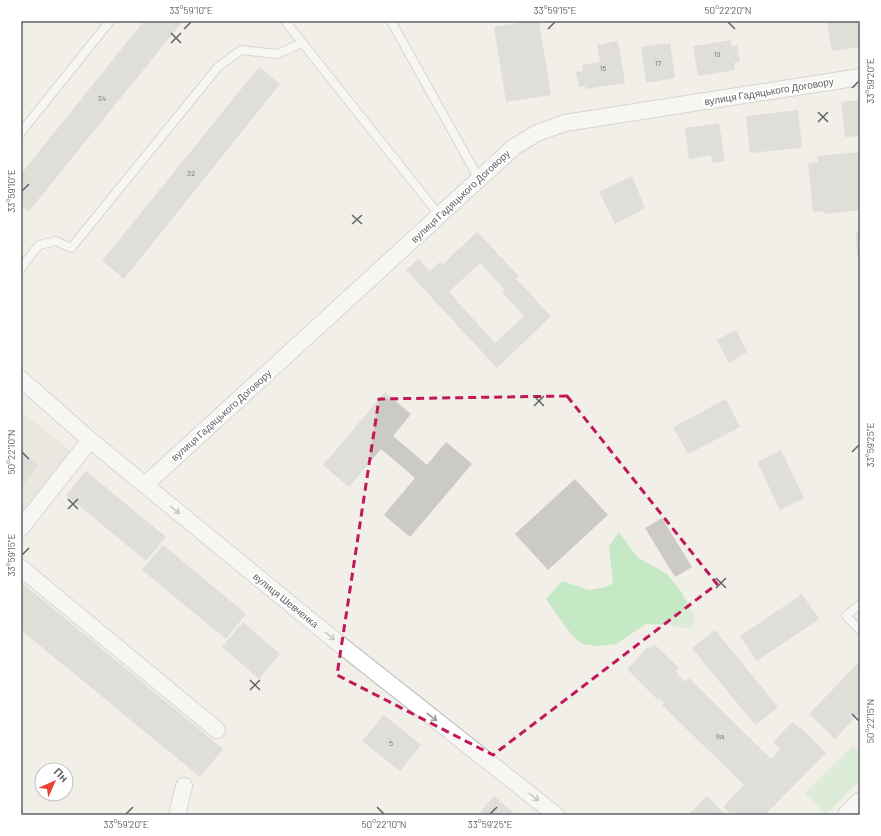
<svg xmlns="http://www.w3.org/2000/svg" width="881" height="836" viewBox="0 0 881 836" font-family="Barlow,sans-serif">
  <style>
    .education { fill: #e1ded6 }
    .green { fill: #c5e8c5 }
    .building { fill: #cccac5; fill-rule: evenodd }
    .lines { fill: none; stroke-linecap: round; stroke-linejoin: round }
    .service-casing { stroke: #b5b8bc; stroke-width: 10 }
    .minor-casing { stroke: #b5b8bc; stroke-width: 18 }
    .tertiary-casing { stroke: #b5b8bc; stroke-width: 22 }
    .service { stroke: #fff; stroke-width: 8 }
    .minor { stroke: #fff; stroke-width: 16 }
    .tertiary { stroke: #fff; stroke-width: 20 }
    .oneway { stroke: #979a9d }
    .marked { fill: none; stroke: #c2185b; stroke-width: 3; stroke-dasharray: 8 5; stroke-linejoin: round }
    .ticks { fill: none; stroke: #5f6368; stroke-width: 1.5 }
    .labels { text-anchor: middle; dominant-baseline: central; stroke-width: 4; stroke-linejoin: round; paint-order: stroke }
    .number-label { font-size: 8px; fill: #7a7d7f }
    .street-label { font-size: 10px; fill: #5f6368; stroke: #fff }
    .neatline { fill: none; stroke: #5f6368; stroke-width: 1.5 }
    .ticks-label { font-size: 10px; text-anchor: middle; fill: #5f6368 }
  </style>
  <rect width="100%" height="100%" fill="#f1efe8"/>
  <polygon class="education" points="21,411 74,454 33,507 21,514"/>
  <g class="green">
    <polygon points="619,532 637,557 667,574 682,593 695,618 691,629 670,625 646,624 616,644 596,646 582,644 571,634 546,599 562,581 589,590 606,587 613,583 609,546"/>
    <polygon points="853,746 860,753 860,781 826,814 805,793"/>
  </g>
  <g class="building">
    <polygon points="144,21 183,21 29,211 21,205 21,174"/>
    <polygon points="530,21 539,21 551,95 506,102 494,27"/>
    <polygon points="827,21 860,21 860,47 832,51"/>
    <polygon points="731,40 731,46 737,45 740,62 734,63 735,70 698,76 693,46"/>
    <polygon points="618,41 625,83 586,89 585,86 579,87 576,72 583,71 582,65 600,62 597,45"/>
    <polygon points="670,43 675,78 646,83 641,47"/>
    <polygon points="259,67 280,84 124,279 102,261"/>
    <polygon points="860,100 860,136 845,137 841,102"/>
    <polygon points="798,110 802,148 750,153 746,116"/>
    <polygon points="719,123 725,161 712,163 711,155 689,159 685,128"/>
    <polygon points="860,152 860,210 824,214 823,211 813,212 808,163 818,162 817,156"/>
    <polygon points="632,176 645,208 615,224 599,192"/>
    <polygon points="860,231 860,256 857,256 856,232"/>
    <path d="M477,232L519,276L516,279L551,316L497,368L406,270L418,259L430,271L440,262L443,264ZM480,263L505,290L502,292L524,316L495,343L449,292Z"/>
    <polygon points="736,330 747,352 729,363 717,340"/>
    <polygon points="385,392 411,414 393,436 427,465 446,442 472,464 410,537 384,515 415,478 381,449 349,487 323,465"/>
    <polygon points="726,399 740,427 688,454 673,427"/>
    <polygon points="781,450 804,498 780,510 757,462"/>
    <polygon points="21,452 38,465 21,488"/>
    <polygon points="86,471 166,537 146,561 66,495"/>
    <polygon points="575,479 608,515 548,570 515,534"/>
    <polygon points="662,518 692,567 675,577 645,528"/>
    <polygon points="163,545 246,614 226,639 142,570"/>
    <polygon points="21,582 223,749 200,777 21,630"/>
    <polygon points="802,594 819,619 757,661 740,636"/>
    <polygon points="243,622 280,654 259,679 222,647"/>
    <polygon points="715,630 778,707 755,725 692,648"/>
    <polygon points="654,644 679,668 676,672 685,682 689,678 771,759 780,749 773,742 792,722 800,729 801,728 826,753 765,815 732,815 723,807 744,785 662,705 664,703 660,699 658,700 627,669 648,647 650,648"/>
    <polygon points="860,661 860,712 835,739 809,714"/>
    <polygon points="384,715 421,745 400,771 362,741"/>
    <polygon points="494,796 516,815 478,815"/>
    <polygon points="707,796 726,815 688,815"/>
  </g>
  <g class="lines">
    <defs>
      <g id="service">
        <polyline points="285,21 440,216"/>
        <polyline points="391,21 479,179"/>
        <polyline points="21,132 110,21"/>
        <polyline points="21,268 39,245 56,241 71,248 218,67 241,50 277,54 302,43"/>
        <polyline points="860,604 846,616 860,630"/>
      </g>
      <g id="minor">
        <polyline points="21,379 90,440 332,638 556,815"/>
        <polyline points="145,485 514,147 537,133 565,123 860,77"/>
        <polyline points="21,528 90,440"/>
        <polyline points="21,568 217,730"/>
        <polyline points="177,815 184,786"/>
      </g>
      <polyline id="tertiary" points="848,815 860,803"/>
    </defs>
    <use href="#service" class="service-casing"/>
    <use href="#minor" class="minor-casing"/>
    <use href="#tertiary" class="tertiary-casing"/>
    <use href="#service" class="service"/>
    <use href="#minor" class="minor"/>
    <use href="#tertiary" class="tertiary"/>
  </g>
  <defs><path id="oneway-shaft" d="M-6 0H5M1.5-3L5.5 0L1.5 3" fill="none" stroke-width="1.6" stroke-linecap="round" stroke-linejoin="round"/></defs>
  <g class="oneway">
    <use href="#oneway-shaft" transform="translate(175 510) rotate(39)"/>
    <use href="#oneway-shaft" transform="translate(330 636) rotate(39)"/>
    <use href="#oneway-shaft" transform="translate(432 717) rotate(38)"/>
    <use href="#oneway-shaft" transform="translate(534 797) rotate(38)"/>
  </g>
  <path d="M0 0H881V836H0ZM567,396L717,584L493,755L337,675L379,399Z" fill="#f1efe8" fill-opacity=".55" fill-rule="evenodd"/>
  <path class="marked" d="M567,396L717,584L493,755L337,675L379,399Z"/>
  <path class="ticks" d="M728,22L735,29M184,29L191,22M548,29L555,22M171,33L181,43M171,43L181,33M852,88L859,81M818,112L828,122M818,122L828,112M22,191L29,184M352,215L362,224M352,224L362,215M534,396L544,406M534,406L544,396M22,452L29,459M852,452L859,445M68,499L78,509M68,509L78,499M22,555L29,548M716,578L726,588M716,588L726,578M250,680L260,690M250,690L260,680M852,714L859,721M377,807L384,814M126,814L133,807M490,814L497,807"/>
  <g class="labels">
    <g class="number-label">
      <text x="717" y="54">19</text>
      <text x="658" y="63">17</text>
      <text x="603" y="68">15</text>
      <text x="102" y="98">34</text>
      <text x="191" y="173">32</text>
      <text x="720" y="736">9а</text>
      <text x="391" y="743">5</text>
    </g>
    <g class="street-label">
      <text transform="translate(769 91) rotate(-9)">вулиця Гадяцького Договору</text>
      <text transform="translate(460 196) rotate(-43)">вулиця Гадяцького Договору</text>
      <text transform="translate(221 415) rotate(-42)">вулиця Гадяцького Договору</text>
      <text transform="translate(286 600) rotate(39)">вулиця Шевченка</text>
    </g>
  </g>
  <rect width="881" height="836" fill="none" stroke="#ffffff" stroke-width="44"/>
  <g transform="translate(54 782) rotate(45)"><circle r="19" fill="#ffffff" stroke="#bfc1c3"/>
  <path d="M0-3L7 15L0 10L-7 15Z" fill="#ea4335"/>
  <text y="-6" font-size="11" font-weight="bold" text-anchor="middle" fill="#5f6368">Пн</text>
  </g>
  <rect x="22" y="22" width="837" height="792" class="neatline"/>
  <g class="ticks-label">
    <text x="191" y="14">33°59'10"E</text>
    <text x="555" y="14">33°59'15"E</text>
    <text x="728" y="14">50°22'20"N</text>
    <text transform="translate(870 81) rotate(-90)" y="4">33°59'20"E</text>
    <text transform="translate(11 191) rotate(-90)" y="4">33°59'10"E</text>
    <text transform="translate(870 445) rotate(-90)" y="4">33°59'25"E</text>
    <text transform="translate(11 452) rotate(-90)" y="4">50°22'10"N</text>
    <text transform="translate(11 555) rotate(-90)" y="4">33°59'15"E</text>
    <text transform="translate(870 721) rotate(-90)" y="4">50°22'15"N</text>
    <text x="126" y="828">33°59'20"E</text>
    <text x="384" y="828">50°22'10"N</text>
    <text x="490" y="828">33°59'25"E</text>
  </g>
</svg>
